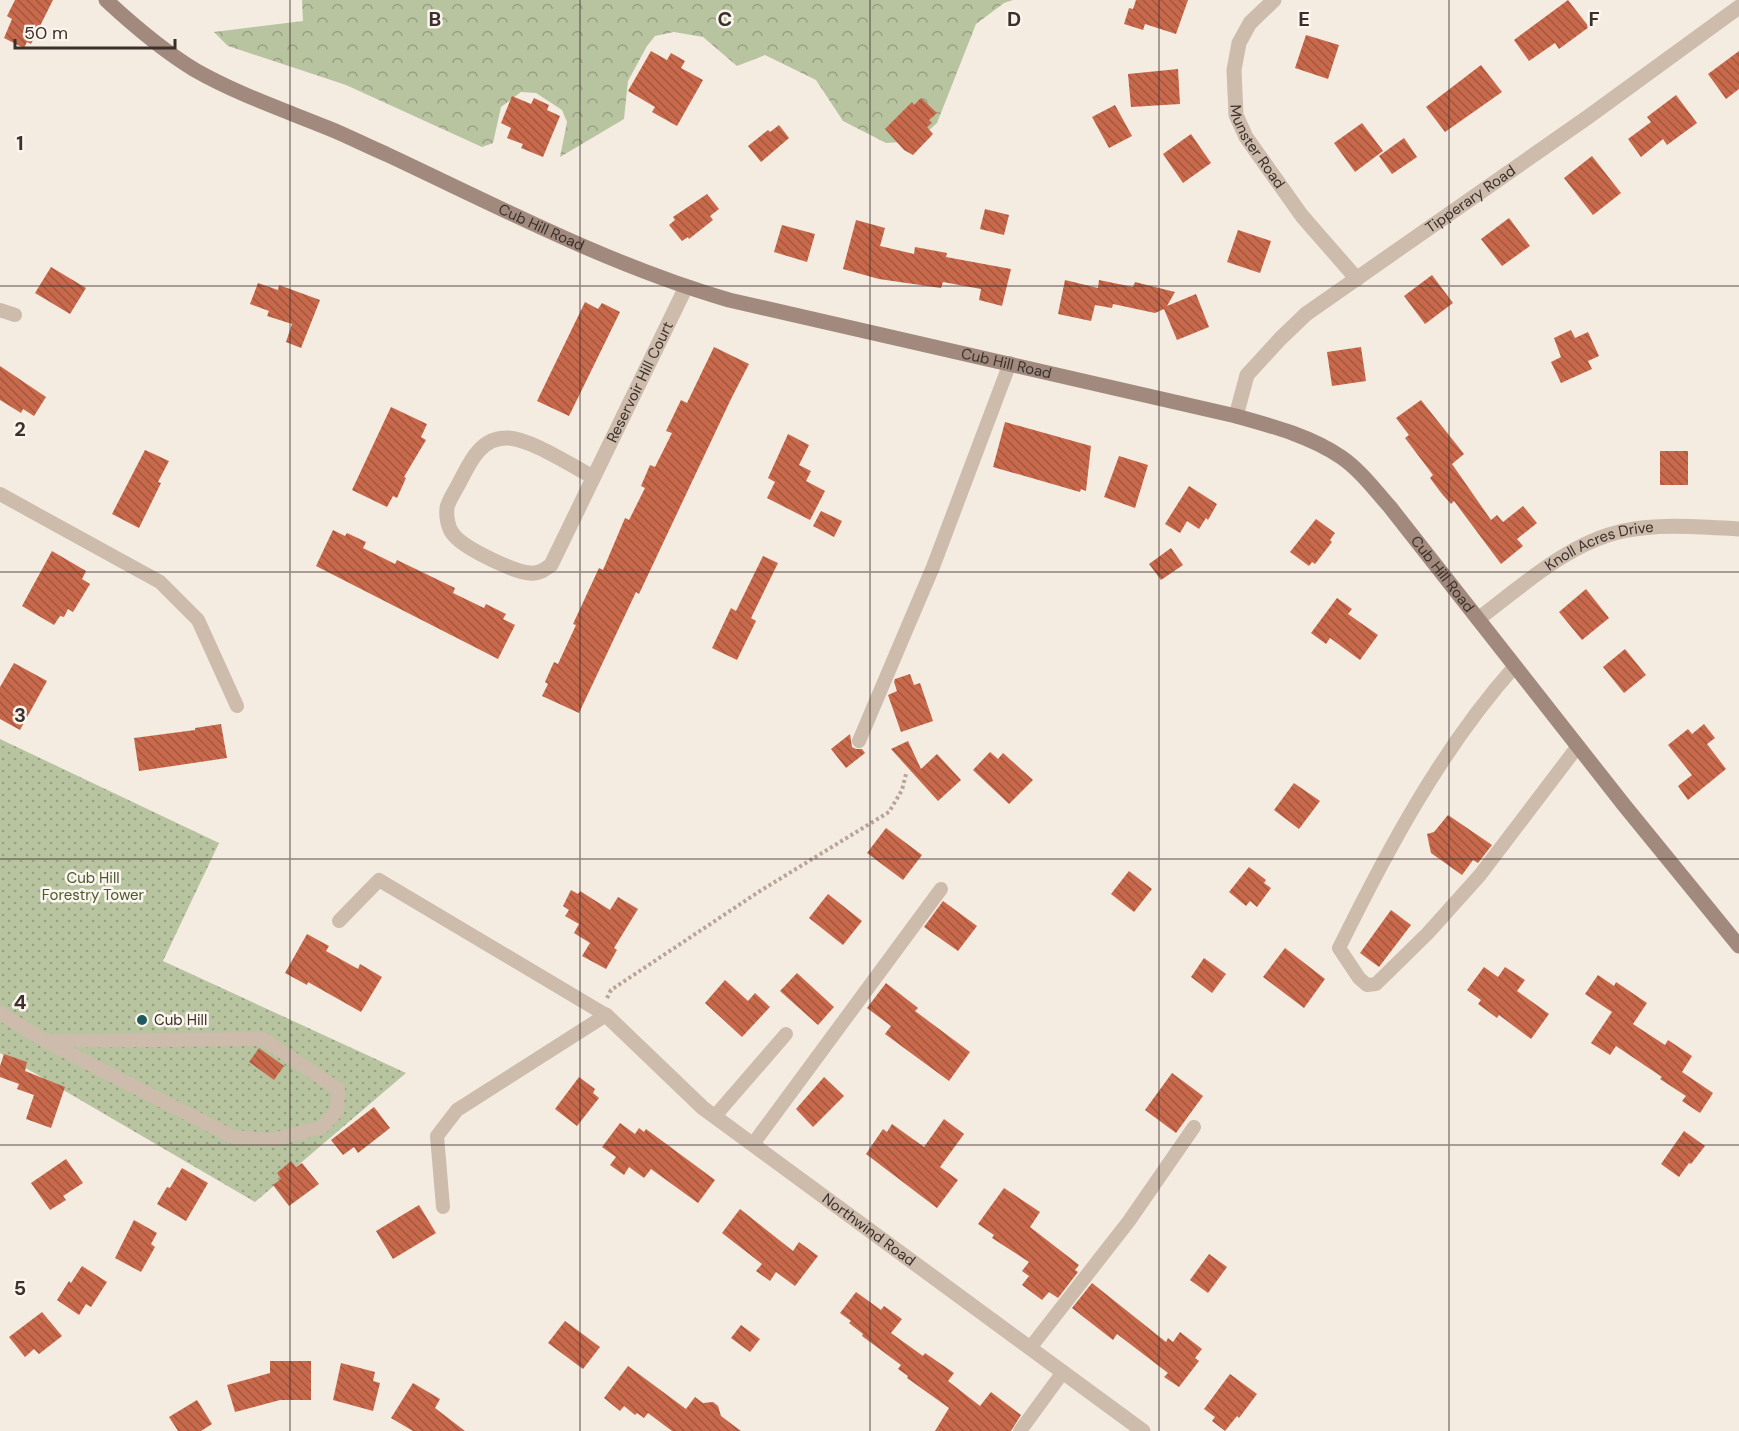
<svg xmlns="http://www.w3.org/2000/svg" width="1739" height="1431" viewBox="0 0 1739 1431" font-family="'DM Sans',sans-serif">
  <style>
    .grass { fill: url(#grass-dots) }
    .forest { fill: url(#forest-crowns) }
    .building { fill: url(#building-back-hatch) }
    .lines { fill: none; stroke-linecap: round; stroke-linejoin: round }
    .path { stroke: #b9a596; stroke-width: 4; stroke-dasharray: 3 3; stroke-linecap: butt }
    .lane { stroke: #cdbbac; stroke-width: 14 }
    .street { stroke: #cdbbac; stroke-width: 15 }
    .secondary { stroke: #a18a7d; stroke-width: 15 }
    .grid { fill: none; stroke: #3b302b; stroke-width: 1.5; stroke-opacity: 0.55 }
    .poi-dot { fill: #1f5a5e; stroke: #fbf5ee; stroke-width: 2 }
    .labels { text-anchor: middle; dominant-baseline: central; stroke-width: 5; stroke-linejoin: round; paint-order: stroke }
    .street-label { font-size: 15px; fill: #3b302b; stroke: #fbf5ee }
    .park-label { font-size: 15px; fill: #4a5a2e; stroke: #fbf5ee }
    .poi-label { font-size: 15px; fill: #3b302b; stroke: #fbf5ee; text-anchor: start }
    .grid-label { font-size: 20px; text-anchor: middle; font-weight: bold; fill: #3b302b; stroke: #fbf5ee; stroke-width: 5; stroke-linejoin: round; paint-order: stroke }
  </style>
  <defs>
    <pattern id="grass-dots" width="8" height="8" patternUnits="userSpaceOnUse" patternTransform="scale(1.5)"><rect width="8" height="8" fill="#b8c4a0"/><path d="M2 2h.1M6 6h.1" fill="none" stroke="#97a083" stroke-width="1.8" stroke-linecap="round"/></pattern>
    <pattern id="forest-crowns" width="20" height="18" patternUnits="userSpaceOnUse" patternTransform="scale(1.5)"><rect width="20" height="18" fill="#b8c4a0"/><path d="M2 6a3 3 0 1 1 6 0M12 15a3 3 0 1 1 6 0" fill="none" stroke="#97a083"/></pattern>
    <pattern id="building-back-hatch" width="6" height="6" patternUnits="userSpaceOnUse" patternTransform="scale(1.5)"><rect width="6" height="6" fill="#c8694b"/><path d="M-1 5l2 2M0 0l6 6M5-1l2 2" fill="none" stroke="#a4573f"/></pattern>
  </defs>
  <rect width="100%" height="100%" fill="#f4ebe1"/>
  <polygon class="grass" points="0,739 219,843 163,961 406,1073 255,1202 0,1053"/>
  <polygon class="forest" points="302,0 1013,0 1004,3 976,24 937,123 917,141 886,143 843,121 816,80 765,55 737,66 703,37 674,32 655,36 647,46 628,81 624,119 560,157 567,122 562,110 536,93 521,92 501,107 493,143 482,147 346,85 228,46 214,32 303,21"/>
  <g class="building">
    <polygon points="15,0 53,0 31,44 27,42 24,48 4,38 12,19 7,16"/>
    <polygon points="1136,0 1188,0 1176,34 1145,24 1143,30 1124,24 1129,8 1133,9"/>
    <polygon points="1568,0 1589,27 1559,49 1555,43 1529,61 1514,40"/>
    <polygon points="1306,35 1339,45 1328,79 1295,68"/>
    <polygon points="651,51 667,60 671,53 685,61 681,68 703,80 677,126 652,112 655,107 628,91"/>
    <polygon points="1739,51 1739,89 1726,99 1708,74"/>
    <polygon points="1481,65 1502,92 1445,132 1426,107"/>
    <polygon points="1178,69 1180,104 1131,107 1128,74"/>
    <polygon points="1676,95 1697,123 1667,145 1663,139 1641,157 1628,139 1651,122 1647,117"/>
    <polygon points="512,96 531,104 534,98 549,105 547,110 560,116 543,157 521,148 523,144 507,138 511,128 501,123"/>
    <polygon points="921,98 937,113 929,120 932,123 927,127 933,134 913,155 904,150 885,129 912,102 914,105"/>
    <polygon points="1115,105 1132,136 1109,148 1092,117"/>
    <polygon points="1362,123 1383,151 1355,172 1334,143"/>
    <polygon points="779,125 789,138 761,162 748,146 768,130 770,132"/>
    <polygon points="1191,134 1211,163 1183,183 1163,154"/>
    <polygon points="1404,138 1417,157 1392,174 1379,156"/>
    <polygon points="1592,156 1621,193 1593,215 1564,178"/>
    <polygon points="707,194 719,209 710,216 713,220 689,239 688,237 682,241 669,225 675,220 673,217"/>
    <polygon points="985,209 1009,215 1004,235 980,229"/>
    <polygon points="1509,218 1530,246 1502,266 1481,239"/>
    <polygon points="856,220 885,228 880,246 914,254 915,247 947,253 946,257 1011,269 1002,306 979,300 981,289 943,282 941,288 879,279 843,269"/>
    <polygon points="782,225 815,234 807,262 774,252"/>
    <polygon points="1238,230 1271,241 1260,273 1227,262"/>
    <polygon points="51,267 86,288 70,314 35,293"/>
    <polygon points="1432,275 1453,303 1425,324 1404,296"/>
    <polygon points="1065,280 1098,288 1099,280 1133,287 1135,282 1175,292 1167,306 1196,294 1209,327 1177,340 1164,309 1155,313 1113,304 1112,308 1095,305 1091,321 1058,314"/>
    <polygon points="258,283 278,290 279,285 320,300 301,348 286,342 292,324 267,316 269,311 250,304"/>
    <polygon points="585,302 598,309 602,303 620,312 569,416 537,401"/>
    <polygon points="1571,330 1575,338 1588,332 1599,356 1588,361 1592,369 1561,383 1551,362 1561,357 1554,338"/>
    <polygon points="714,347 749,364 731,399 639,594 636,592 579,713 542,696 548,684 545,682 554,662 558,664 576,625 573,624 599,568 603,570 625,518 629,520 645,488 641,486 650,465 655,467 672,433 666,431 681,400 687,403"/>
    <polygon points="1361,347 1366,381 1332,386 1327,352"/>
    <polygon points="0,366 46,397 34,416 23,409 21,413 0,400"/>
    <polygon points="1421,400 1464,454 1452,464 1491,520 1497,515 1503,522 1523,506 1537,523 1517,539 1523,546 1501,564 1454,501 1451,504 1442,494 1430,478 1433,475 1405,438 1409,435 1396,418"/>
    <polygon points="391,407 427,424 421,437 426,440 404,477 406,478 397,498 393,496 387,507 352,490"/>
    <polygon points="1005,422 1091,446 1086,491 1081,489 1080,492 993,467"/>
    <polygon points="788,434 809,445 799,465 811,471 806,481 825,491 810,520 767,498 775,482 768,478"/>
    <polygon points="145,450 169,461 158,482 161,483 139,528 112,514"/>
    <rect x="1660" y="451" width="28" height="34"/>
    <polygon points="1119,456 1148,465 1135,508 1104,497"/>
    <polygon points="1189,486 1217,504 1208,520 1206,518 1199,529 1187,521 1180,533 1165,524"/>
    <polygon points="821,511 842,521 834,537 813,526"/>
    <polygon points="1316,519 1335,533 1330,540 1332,542 1315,564 1312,562 1309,566 1290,552"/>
    <polygon points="333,530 345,536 347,533 366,542 363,548 395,564 397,560 455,588 453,593 484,608 486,604 506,614 503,619 515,625 498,659 316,566"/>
    <polygon points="1171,548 1183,565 1161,580 1149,564"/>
    <polygon points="52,551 86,571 82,579 90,584 73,612 68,609 64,617 60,616 54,625 22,606"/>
    <polygon points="763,556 778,563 751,618 756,621 737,660 712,648 731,608 736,611"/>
    <polygon points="1586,589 1609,618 1582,640 1559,612"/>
    <polygon points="1337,598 1352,609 1348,614 1378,635 1360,660 1330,638 1326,644 1311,633"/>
    <polygon points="1625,649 1646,675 1624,693 1603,667"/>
    <polygon points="14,663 47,681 20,730 0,719 0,687"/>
    <polygon points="910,674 914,685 920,683 933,721 901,732 888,695 897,691 894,682 895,679"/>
    <polygon points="221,724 227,758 139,771 134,738 195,730 195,728"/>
    <polygon points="1704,724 1715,738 1707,744 1726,769 1688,800 1678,786 1692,775 1668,745 1688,729 1692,734"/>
    <polygon points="850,734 852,747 856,749 862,749 865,753 846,768 831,749"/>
    <polygon points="908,741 921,769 937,754 961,780 938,801 891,749"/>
    <polygon points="990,752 998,759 1003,753 1033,780 1009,804 973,770"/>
    <polygon points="1294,783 1320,801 1299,829 1274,810"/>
    <polygon points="1448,815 1492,845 1478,863 1473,860 1462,875 1431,853 1427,834 1434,832"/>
    <polygon points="886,828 922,855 903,880 867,853"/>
    <polygon points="1249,867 1266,880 1264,883 1271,888 1257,907 1250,901 1246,906 1229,892"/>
    <polygon points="1129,871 1152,889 1134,912 1111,894"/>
    <polygon points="571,890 578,894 580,891 610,910 618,897 638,909 614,948 617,950 606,969 582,956 590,943 574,933 579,924 565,916 569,910 563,906"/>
    <polygon points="828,894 862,921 843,945 809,918"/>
    <polygon points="943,901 977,926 958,951 924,927"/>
    <polygon points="1391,910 1411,925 1379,967 1360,953"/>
    <polygon points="307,934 329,946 326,951 358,969 360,964 382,977 361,1012 308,982 307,985 285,973"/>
    <polygon points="1285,948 1325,979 1304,1008 1263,977"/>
    <polygon points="1204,958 1226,974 1212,993 1191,977"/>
    <polygon points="1484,967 1498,977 1505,967 1525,980 1517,991 1549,1014 1531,1039 1499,1015 1497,1018 1478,1004 1481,1000 1467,990"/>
    <polygon points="797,973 834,1007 818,1025 780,991"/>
    <polygon points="1598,975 1614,986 1616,982 1647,1003 1633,1024 1665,1045 1668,1040 1692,1056 1682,1072 1713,1093 1700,1113 1682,1101 1686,1096 1660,1079 1662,1077 1616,1046 1610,1055 1591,1043 1612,1012 1585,994"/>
    <polygon points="725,980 748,1001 755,993 770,1007 742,1037 705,1003"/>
    <polygon points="886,983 918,1008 915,1011 970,1052 949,1081 885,1034 891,1026 867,1008"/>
    <polygon points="259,1048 284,1066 274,1080 249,1062"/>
    <polygon points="4,1054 27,1062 25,1071 65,1087 51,1128 26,1119 34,1095 17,1089 19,1084 0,1077 0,1066"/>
    <polygon points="1172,1073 1203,1096 1176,1133 1145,1110"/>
    <polygon points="579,1077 595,1089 593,1093 599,1098 577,1126 555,1109"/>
    <polygon points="824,1077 844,1096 813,1127 796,1109"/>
    <polygon points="374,1107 390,1128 358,1153 354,1147 343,1155 331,1140"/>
    <polygon points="944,1119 964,1134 940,1167 958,1180 937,1208 866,1154 883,1129 887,1132 892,1124 924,1147"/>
    <polygon points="620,1123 635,1134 639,1128 644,1132 646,1129 715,1180 698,1203 651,1169 644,1178 629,1167 624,1175 610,1165 616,1157 602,1147"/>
    <polygon points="1684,1131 1705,1146 1691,1164 1689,1163 1679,1177 1661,1164"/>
    <polygon points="66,1159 83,1183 63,1196 66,1200 50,1210 31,1183"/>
    <polygon points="291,1161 296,1167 302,1163 319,1184 289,1206 273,1185 281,1179 277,1173"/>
    <polygon points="182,1168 208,1183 186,1221 157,1204 167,1187 170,1188"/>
    <polygon points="1004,1188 1040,1212 1030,1227 1079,1265 1075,1270 1078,1272 1058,1298 1049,1292 1042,1300 1022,1285 1029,1276 1022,1271 1029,1262 992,1238 994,1235 978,1224"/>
    <polygon points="419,1205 436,1233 393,1259 376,1231"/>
    <polygon points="740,1209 793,1251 799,1242 818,1256 795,1286 776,1272 770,1281 756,1271 762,1264 722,1233"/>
    <polygon points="134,1220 157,1233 151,1244 155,1247 141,1272 115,1258"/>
    <polygon points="1209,1254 1227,1267 1208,1293 1190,1280"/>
    <polygon points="82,1266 107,1282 91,1307 86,1304 79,1315 57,1300 69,1281 71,1283"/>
    <polygon points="1092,1283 1166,1342 1168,1338 1173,1342 1180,1332 1202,1349 1195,1358 1199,1361 1179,1387 1164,1377 1168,1373 1117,1334 1113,1340 1072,1308"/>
    <polygon points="856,1292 881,1310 884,1306 902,1319 891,1333 923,1356 925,1353 954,1373 948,1381 980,1406 991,1392 1021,1415 1011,1431 935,1431 949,1408 907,1378 908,1376 898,1369 901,1365 862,1336 863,1334 849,1323 851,1321 840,1313"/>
    <polygon points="42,1312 62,1336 39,1354 34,1349 25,1357 9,1337"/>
    <polygon points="565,1321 600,1347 583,1369 548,1343"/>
    <polygon points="741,1325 760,1339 750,1352 731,1338"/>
    <polygon points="270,1361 311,1361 311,1400 280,1400 235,1412 227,1385 270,1373"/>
    <polygon points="341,1363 375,1372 373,1381 380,1383 373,1411 333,1400"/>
    <polygon points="628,1366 686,1409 695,1397 703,1403 713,1402 718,1406 721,1416 741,1431 672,1431 648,1413 644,1418 637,1413 635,1415 624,1406 620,1411 604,1398"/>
    <polygon points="1230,1374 1257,1394 1239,1418 1237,1416 1225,1431 1212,1421 1215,1417 1204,1409"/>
    <polygon points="413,1383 440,1399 435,1408 465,1431 413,1431 391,1418"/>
    <polygon points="197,1400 212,1424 201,1431 178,1431 169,1417"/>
  </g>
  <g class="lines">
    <polyline class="path" points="607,998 611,990 760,891 889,812 902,790 906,774"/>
    <g class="lane">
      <polyline points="0,310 15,315"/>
      <polyline points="0,494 160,582 198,620 237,706"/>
      <path d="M1515,666C1441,749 1388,849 1339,948L1359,978L1367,985L1376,984L1428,933L1480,875L1578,746"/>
      <polyline points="859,741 933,567 1010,363"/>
      <polyline points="339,921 379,880 606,1015 457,1110 437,1136 443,1207"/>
      <polyline points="0,1013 45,1041 233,1137 272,1140 322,1127 337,1111 338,1089 263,1039 45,1041"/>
      <polyline points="715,1116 786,1034"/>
      <polyline points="753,1144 941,889"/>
      <polyline points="1030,1348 1129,1221 1194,1127"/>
      <polyline points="1020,1431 1063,1372"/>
    </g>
    <g class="street">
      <path id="s1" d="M1274,0L1250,23L1239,43L1234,70L1236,115L1246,137L1302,216L1357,279"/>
      <path id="s2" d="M1236,416L1247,375L1280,339L1306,314L1588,117L1739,7"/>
      <path id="s3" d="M593,477C572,466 528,437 506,438C478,438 468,467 457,487C454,493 448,501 447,508C446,516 448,528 453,534C463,548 514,572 530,573C539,574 544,570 551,565L686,287"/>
      <path id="s4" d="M1478,619C1522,586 1568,543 1623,531C1661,523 1701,527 1739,529"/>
      <path id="s5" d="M606,1015L703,1108L1143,1431"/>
    </g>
    <path class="secondary" id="s6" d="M106,0C134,26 162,50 195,70C237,94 284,110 328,128C348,136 367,146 386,154C499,207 609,265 729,300L1236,416C1272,426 1310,436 1341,457C1360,470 1375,490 1390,507L1624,805L1739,946"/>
  </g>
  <path class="grid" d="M290,0V1431M580,0V1431M870,0V1431M1159,0V1431M1449,0V1431M0,286H1739M0,572H1739M0,859H1739M0,1145H1739"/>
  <circle class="poi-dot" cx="142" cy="1020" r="6"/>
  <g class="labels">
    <g class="street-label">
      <text stroke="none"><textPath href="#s1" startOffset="166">Munster Road</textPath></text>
      <text stroke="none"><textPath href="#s2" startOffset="328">Tipperary Road</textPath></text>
      <text stroke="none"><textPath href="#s6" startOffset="494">Cub Hill Road</textPath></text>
      <text stroke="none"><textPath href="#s6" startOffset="980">Cub Hill Road</textPath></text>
      <text stroke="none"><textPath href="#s3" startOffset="534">Reservoir Hill Court</textPath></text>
      <text stroke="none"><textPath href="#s4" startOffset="144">Knoll Acres Drive</textPath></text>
      <text stroke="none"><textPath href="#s6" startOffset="1484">Cub Hill Road</textPath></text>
      <text stroke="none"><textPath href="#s5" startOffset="340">Northwind Road</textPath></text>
    </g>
    <g class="park-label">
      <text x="93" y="878">Cub Hill<tspan x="93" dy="17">Forestry Tower</tspan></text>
    </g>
    <g class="poi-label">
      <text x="154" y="1020">Cub Hill</text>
    </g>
  </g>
  <g class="grid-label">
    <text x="435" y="26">B</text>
    <text x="725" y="26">C</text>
    <text x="1014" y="26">D</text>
    <text x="1304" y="26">E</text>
    <text x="1594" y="26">F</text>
    <text x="20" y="150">1</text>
    <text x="20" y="436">2</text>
    <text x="20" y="722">3</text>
    <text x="20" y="1009">4</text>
    <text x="20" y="1295">5</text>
  </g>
  <path d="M15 39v9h160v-9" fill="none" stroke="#3b302b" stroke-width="3"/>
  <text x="24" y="39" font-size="18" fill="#3b302b" stroke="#fbf5ee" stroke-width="4.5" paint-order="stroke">50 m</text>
</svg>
